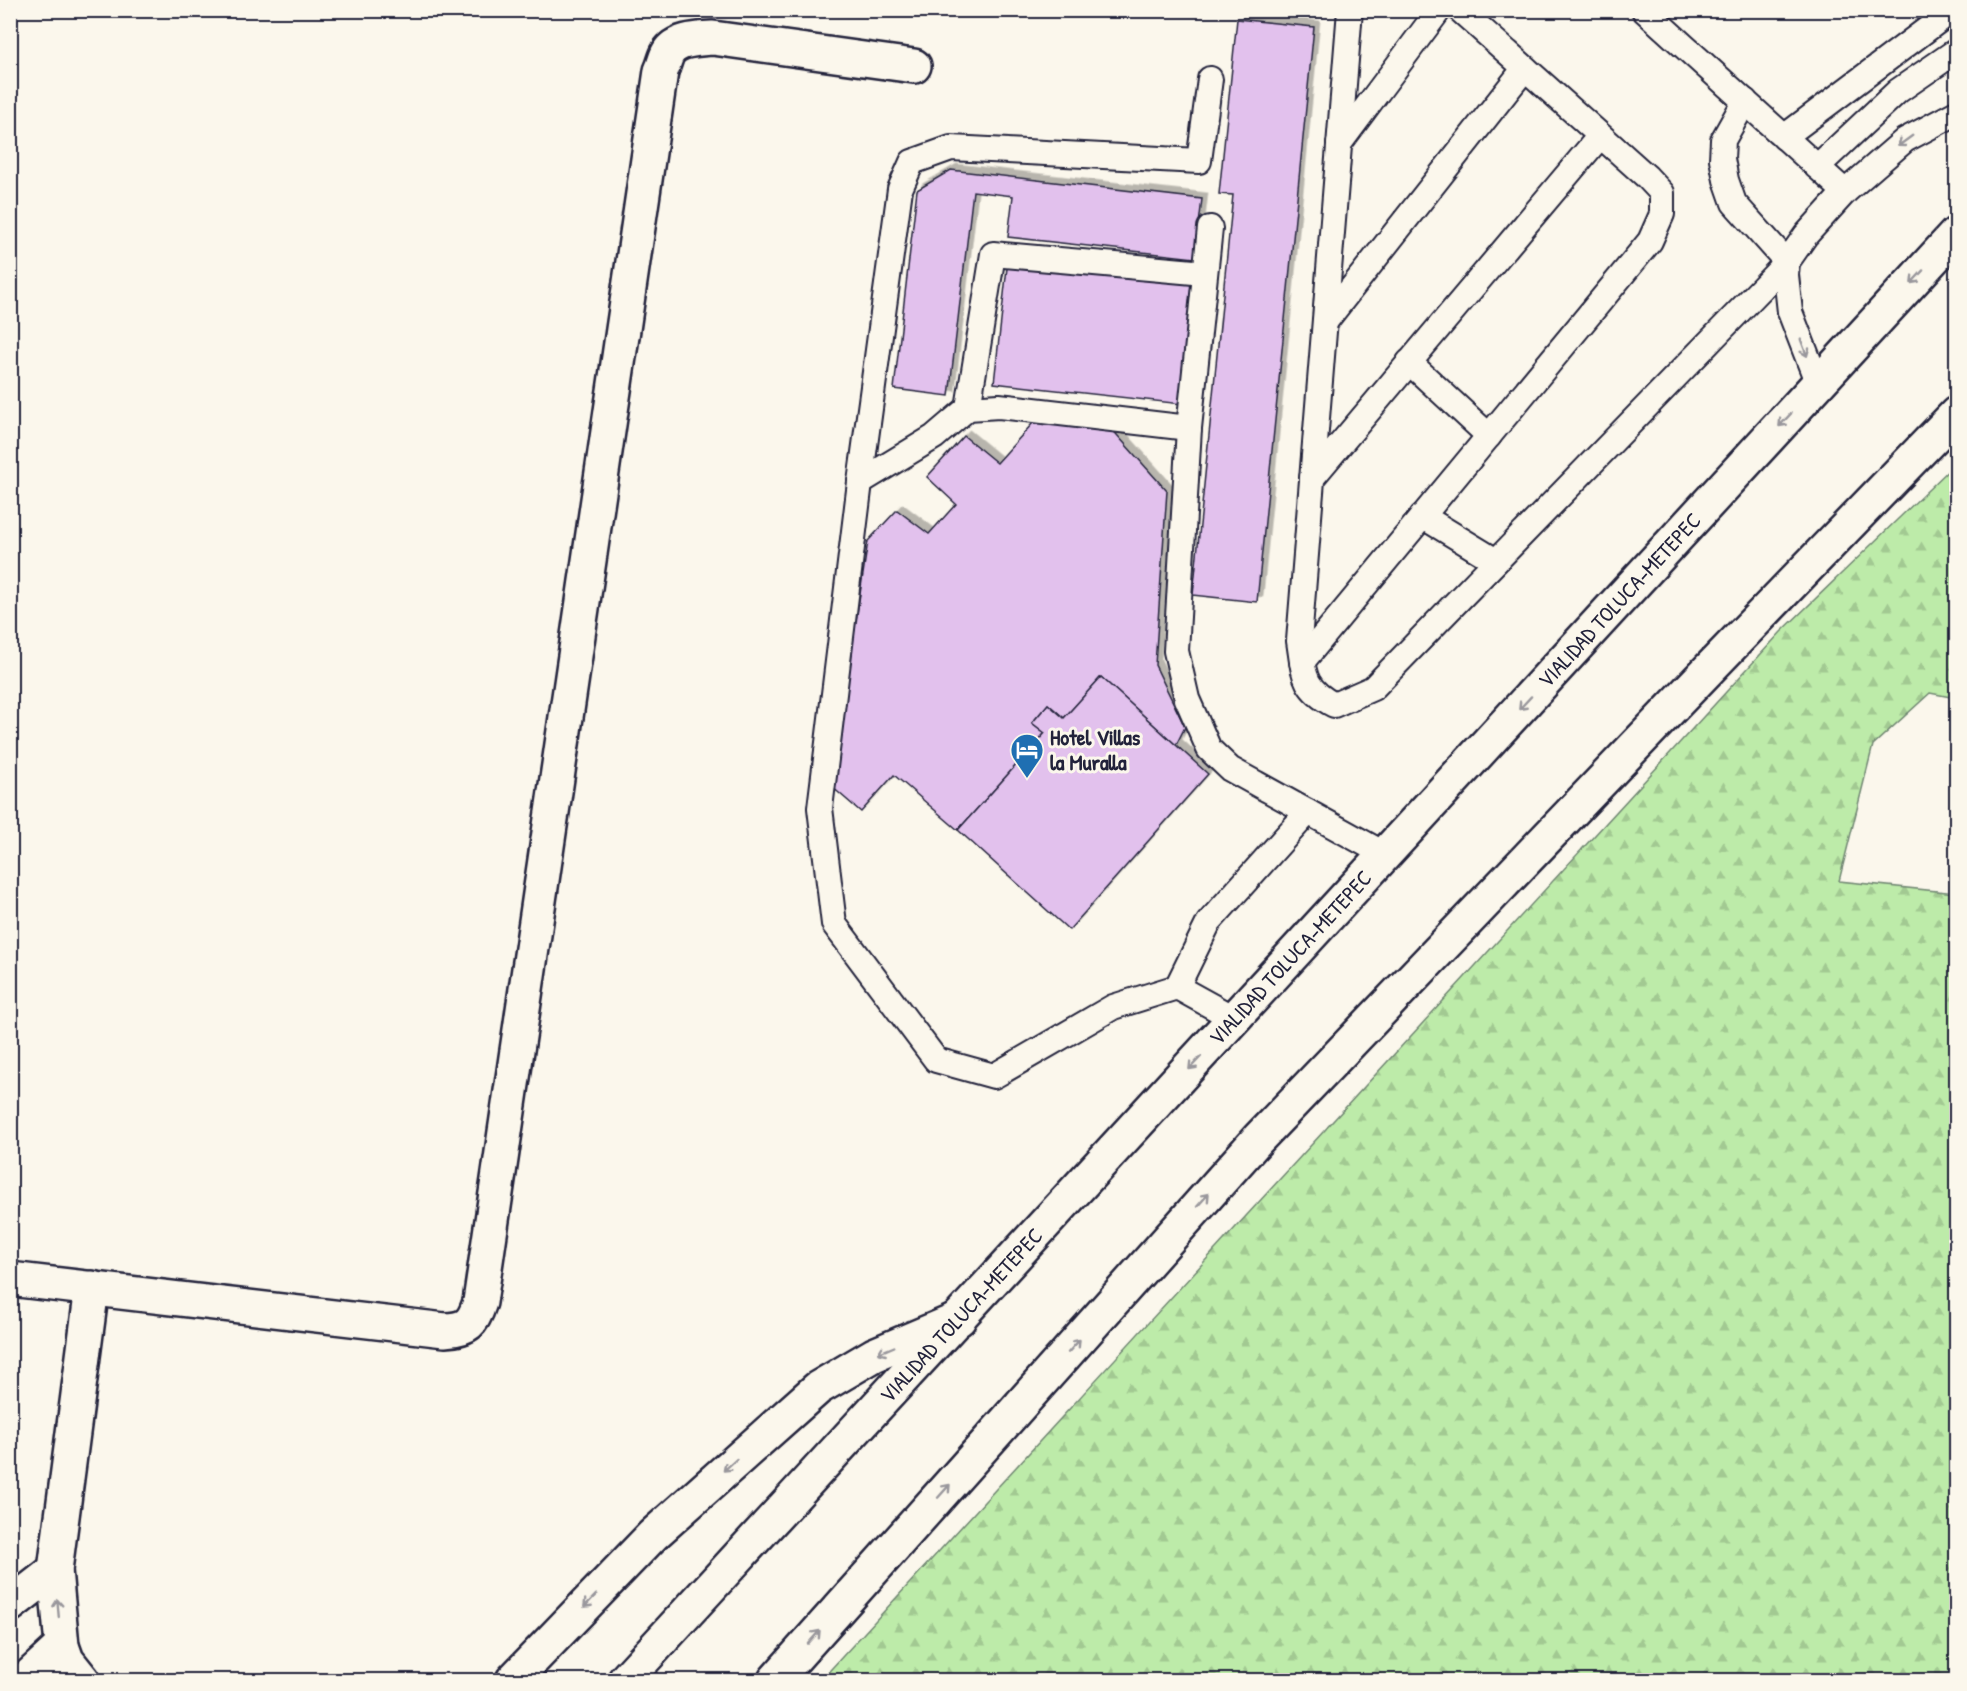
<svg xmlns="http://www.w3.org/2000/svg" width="1967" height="1691" viewBox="0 0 1967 1691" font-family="'Patrick Hand',sans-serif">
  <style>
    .forest { fill: url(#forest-firs); stroke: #708672; stroke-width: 1.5 }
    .building { fill: #e2c1ed; stroke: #22223b; stroke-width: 1.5; filter: url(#shadow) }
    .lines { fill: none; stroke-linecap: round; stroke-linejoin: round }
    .lane-casing { stroke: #22223b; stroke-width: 28 }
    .street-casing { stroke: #22223b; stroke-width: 38 }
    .highway-casing { stroke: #22223b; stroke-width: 38 }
    .lane { stroke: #fbf7ec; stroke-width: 24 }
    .street { stroke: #fbf7ec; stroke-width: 33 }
    .highway { stroke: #fbf7ec; stroke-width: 33 }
    .oneway { stroke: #99979c }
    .labels { text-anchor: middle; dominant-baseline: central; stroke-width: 6; stroke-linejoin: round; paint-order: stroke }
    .street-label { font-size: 22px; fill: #22223b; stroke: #fbf7ec }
    .poi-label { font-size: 22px; font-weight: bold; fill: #22223b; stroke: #fbf7ec; text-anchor: start }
  </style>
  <defs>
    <pattern id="forest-firs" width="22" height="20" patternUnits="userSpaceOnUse" patternTransform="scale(1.5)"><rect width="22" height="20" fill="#bdeba9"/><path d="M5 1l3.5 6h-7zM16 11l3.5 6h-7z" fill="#a2c992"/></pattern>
    <filter id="shadow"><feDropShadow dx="5.5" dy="-5.5" stdDeviation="0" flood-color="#0004"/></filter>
  </defs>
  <rect width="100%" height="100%" fill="#fbf7ec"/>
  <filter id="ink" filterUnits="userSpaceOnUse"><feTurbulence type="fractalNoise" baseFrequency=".0167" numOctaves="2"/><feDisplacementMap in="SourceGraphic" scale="12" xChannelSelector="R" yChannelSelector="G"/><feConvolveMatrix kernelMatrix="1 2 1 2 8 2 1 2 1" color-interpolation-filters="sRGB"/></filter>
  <g filter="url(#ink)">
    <polygon class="forest" points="1956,463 1956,698 1930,693 1873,745 1839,881 1956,893 1956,1680 821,1680 1781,632"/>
    <g class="building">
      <polygon points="1237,19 1314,27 1257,602 1193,595 1233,195 1219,194"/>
      <polygon points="951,170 1202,199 1195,258 1008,237 1013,196 973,191 949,396 894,389 917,190"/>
      <polygon points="1008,259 1196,279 1182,404 994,383"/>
      <polygon points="1033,423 1109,426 1167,491 1155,665 1185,727 1176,745 1101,677 1064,718 1048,704 1032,723 1045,733 958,830 894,775 861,812 831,786 868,541 897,510 929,534 956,504 927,477 964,436 997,463"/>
      <polygon points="1101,677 1208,774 1069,930 958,830 1045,733 1032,723 1048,704 1064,718"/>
    </g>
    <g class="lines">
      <defs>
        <g id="lane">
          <path d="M1350,10L1299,641C1304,673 1302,688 1334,705L1373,688L1787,262L1734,203L1726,180L1722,159L1723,140L1745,101"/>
          <polyline points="1644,10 1845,192"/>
          <polyline points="1210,79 1199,161 951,148 912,162 900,189 860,482 820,808 834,924 936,1060 994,1076 1113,1007 1177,987 1235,1019"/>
          <polyline points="1784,137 1946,15 1949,10"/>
          <polyline points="1339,144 1439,10"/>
          <polyline points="1817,167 1898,91 1956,51"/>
          <polyline points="1210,228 1189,428 1176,651 1187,699 1209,749 1230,769 1386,855"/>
          <polyline points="1325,322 1525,68"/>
          <polyline points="1409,362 1489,436"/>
          <polyline points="1818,384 1790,312 1786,275 1787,262 1806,235 1845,192 1905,140 1956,113"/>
          <polyline points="968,408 993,254 1205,273"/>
          <polyline points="1312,478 1600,136"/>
          <polyline points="860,482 934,437 968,408 999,406 1189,428"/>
          <polyline points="1422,516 1496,561"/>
          <polyline points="1302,662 1650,241 1662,214 1662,193 1647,177 1460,10"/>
          <polyline points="1177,987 1209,922 1308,812"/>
        </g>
        <g id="street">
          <path d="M10,1279L445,1330C468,1329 473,1323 480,1302L661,71C664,65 665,58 668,53C676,39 700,39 713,38L914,66"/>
          <polyline points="10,1605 55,1570"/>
          <polyline points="25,1680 62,1646"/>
          <polyline points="83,1680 67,1660 62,1646 55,1570 92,1288"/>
          <polyline points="513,1680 653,1535 818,1388 874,1355 959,1319"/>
        </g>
        <g id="highway">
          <path id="s1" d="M625,1680L1956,234"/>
          <polyline points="775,1680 1258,1139 1710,668 1956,414"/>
        </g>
      </defs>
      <use href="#lane" class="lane-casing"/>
      <use href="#street" class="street-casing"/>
      <use href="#highway" class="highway-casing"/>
      <use href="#lane" class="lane"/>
      <use href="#street" class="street"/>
      <use href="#highway" class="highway"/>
    </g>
    <defs><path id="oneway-shaft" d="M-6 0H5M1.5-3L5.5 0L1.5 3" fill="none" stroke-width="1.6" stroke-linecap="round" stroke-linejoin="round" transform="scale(1.5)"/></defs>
    <g class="oneway">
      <use href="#oneway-shaft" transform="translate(1905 141) rotate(144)"/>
      <use href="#oneway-shaft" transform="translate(1917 277) rotate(133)"/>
      <use href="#oneway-shaft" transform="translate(1804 348) rotate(69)"/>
      <use href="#oneway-shaft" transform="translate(1785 420) rotate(133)"/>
      <use href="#oneway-shaft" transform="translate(1525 703) rotate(133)"/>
      <use href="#oneway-shaft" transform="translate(1195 1063) rotate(133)"/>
      <use href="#oneway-shaft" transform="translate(1203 1200) rotate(-48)"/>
      <use href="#oneway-shaft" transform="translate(1074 1346) rotate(-48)"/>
      <use href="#oneway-shaft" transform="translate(886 1350) rotate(157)"/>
      <use href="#oneway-shaft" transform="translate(730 1465) rotate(138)"/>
      <use href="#oneway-shaft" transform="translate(944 1491) rotate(-48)"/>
      <use href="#oneway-shaft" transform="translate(590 1601) rotate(134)"/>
      <use href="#oneway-shaft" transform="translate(58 1608) rotate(-95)"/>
      <use href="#oneway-shaft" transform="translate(814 1637) rotate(-48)"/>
    </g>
  </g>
  <defs>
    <symbol id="hotel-pin" viewBox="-11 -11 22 30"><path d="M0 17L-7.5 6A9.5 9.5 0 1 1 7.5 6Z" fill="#1f6fb2" stroke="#fbf7ec"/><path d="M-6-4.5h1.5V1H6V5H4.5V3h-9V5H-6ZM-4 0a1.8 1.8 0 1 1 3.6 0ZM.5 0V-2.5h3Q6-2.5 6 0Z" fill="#fff"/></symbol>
  </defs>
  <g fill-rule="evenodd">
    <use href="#hotel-pin" x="1008" y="731" width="38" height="52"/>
  </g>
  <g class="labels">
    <g class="street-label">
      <text stroke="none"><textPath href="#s1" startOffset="1468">VIALIDAD TOLUCA-METEPEC</textPath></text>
      <text stroke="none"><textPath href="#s1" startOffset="982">VIALIDAD TOLUCA-METEPEC</textPath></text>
      <text stroke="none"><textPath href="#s1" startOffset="496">VIALIDAD TOLUCA-METEPEC</textPath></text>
    </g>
    <g class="poi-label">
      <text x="1050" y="737">Hotel Villas<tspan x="1050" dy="25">la Muralla</tspan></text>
    </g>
  </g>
  <rect width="1967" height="1691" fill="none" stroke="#fbf7ec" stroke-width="36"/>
  <rect x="18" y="18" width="1931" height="1655" fill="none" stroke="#22223b" stroke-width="2" filter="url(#ink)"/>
</svg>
